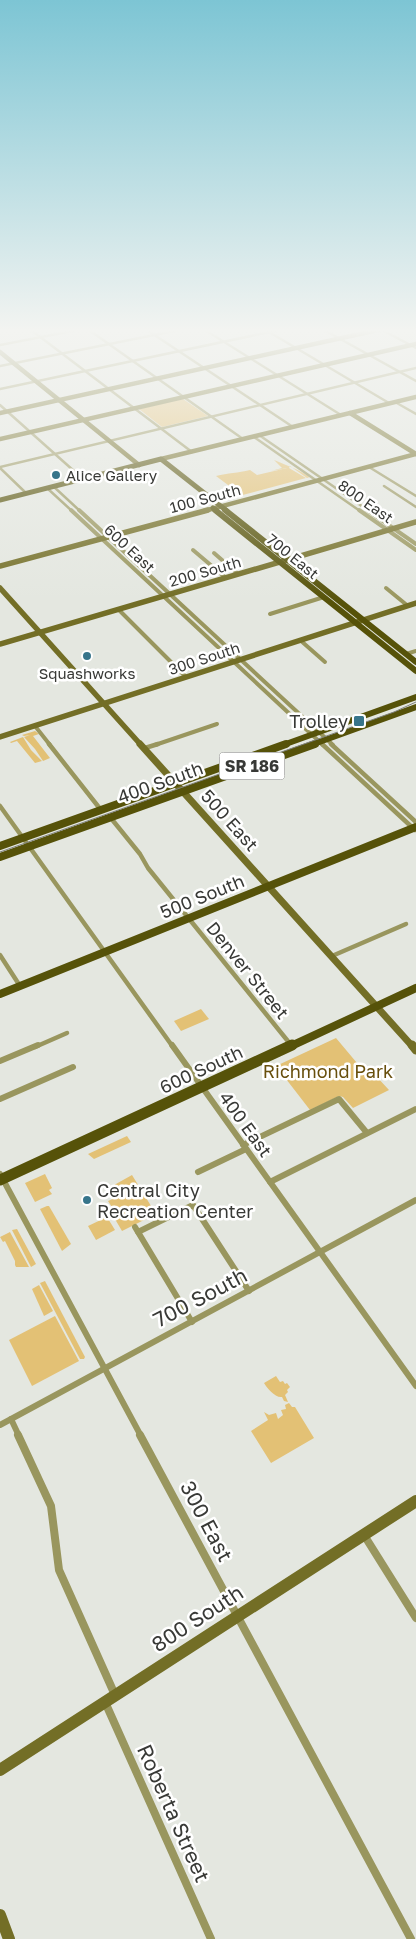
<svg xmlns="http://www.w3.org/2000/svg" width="416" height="1939" viewBox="0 0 416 1939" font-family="'Golos Text',sans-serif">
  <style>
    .green { fill: #e3c175 }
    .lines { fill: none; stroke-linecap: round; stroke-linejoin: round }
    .street-far4 { stroke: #99965e; stroke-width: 2.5 }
    .street-far3 { stroke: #99965e; stroke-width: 4 }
    .street-far2 { stroke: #99965e; stroke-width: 4.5 }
    .street-far1 { stroke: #99965e; stroke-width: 6 }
    .street { stroke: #99965e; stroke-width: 8 }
    .secondary-far4 { stroke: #736e26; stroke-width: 4.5 }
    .secondary-far3 { stroke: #736e26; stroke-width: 5.5 }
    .secondary-far2 { stroke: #736e26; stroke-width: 7 }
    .secondary-far1 { stroke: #736e26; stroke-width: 9 }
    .secondary { stroke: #736e26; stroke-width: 12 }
    .primary-far3 { stroke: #565209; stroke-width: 5 }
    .primary-far2 { stroke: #565209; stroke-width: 6 }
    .primary-far1 { stroke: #565209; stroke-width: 8 }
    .primary { stroke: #565209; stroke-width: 11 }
    .tram { stroke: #7f817c; stroke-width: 1 }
    .poi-dot { fill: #37758b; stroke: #fff; stroke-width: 2 }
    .labels { text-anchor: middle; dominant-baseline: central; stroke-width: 5; stroke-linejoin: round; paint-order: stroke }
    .far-poi-label { font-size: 15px; fill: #383936; stroke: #fff; text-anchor: start }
    .far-street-label { font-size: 15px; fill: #383936; stroke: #fff }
    .shield { fill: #fff; stroke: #747472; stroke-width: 1 }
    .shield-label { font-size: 16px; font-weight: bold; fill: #383936 }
    .poi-label { font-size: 18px; fill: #383936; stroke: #fff; text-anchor: end }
    .street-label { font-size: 18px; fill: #383936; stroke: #fff }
    .park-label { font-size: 18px; fill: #684f0d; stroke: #fff }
    .near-street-label { font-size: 21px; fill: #383936; stroke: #fff }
  </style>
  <rect width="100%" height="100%" fill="#e4e7e0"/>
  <g class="green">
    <polygon points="183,399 208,416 162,427 139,409"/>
    <path d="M274,460C288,466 296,468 310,477L307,478L290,466L289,468L306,478L235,497L226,490L232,488L216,476C228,473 238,473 250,470L257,475L287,468L271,471L282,468Z"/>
    <polygon points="35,731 39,734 33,736 50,758 43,761 35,749 24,737 30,735 24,736 22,735"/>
    <polygon points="23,737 31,750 42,761 35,763 17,741 11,743 10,742"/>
    <polygon points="201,1009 209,1019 181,1031 174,1021"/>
    <polygon points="336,1038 362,1069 376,1076 389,1090 353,1108 343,1097 339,1096 310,1110 276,1066"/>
    <polygon points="127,1136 131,1142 94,1159 88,1154"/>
    <polygon points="45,1174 52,1188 49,1190 52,1194 35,1202 25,1183"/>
    <polygon points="132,1175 156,1214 122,1231 112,1214 115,1212 108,1201 115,1198 112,1193 110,1195 107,1189"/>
    <polygon points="47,1206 49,1206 71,1244 62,1251 40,1209"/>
    <polygon points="107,1217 115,1230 96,1240 88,1226"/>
    <polygon points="17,1229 36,1264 31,1267 12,1230"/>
    <polygon points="10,1232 11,1234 29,1267 16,1267 15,1265 15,1261 5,1241 3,1242 0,1237"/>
    <polygon points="45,1281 85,1357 84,1359 80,1359 40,1283"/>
    <polygon points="39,1285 53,1311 44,1316 32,1289"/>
    <polygon points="55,1316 79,1361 32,1386 9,1340"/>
    <path d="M276,1376L280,1382L283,1381L285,1384L287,1383L290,1387L287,1390L288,1392L285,1395L288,1402L284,1401L282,1397C275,1398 267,1388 264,1383Z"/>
    <polygon points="289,1403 292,1407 295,1407 314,1438 271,1463 251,1431 268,1420 264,1412 269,1415 276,1413 278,1419 283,1415 281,1410 286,1409 285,1405"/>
  </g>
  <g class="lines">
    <g class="street-far4">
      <polyline points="31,330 192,452"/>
      <polyline points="89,330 243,439"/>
      <polyline points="147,330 293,427"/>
      <polyline points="205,330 341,415"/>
      <polyline points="324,330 416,381"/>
      <polyline points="382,330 416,348"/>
      <polyline points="269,332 389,403"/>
      <polyline points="0,345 77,330"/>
      <polyline points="0,366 179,330"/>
      <polyline points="0,389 279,330"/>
      <polyline points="395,402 416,414"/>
      <polyline points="0,405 83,479"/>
      <polyline points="259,435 369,511"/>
      <polyline points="254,437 360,511"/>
      <polyline points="0,467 416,368"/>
      <polyline points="369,467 416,496"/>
      <polyline points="0,468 26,493"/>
      <polyline points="53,486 80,511"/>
      <polyline points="384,486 416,507"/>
      <polyline points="47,488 72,511"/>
    </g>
    <g class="street-far3">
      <polyline points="71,510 323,745"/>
      <polyline points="79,510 333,745"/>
      <polyline points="359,510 416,550"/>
      <polyline points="367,510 416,544"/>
      <polyline points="193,550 226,578"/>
      <polyline points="214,553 238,574"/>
      <polyline points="386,588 408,606"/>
      <polyline points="118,609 186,677"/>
      <polyline points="270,614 324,597"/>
      <polyline points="300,640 325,662"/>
      <polyline points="406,654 416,651"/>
      <polyline points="35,726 50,745"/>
      <polyline points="155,745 217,724"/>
    </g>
    <g class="street-far2">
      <polyline points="49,744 101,810"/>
      <polyline points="322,744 415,830"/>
      <polyline points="331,744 416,822"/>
      <polyline points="145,748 158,744"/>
      <polyline points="0,806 173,1047"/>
      <polyline points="110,817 140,854 148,868 291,1045"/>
      <polyline points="0,955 20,986"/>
      <polyline points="332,956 406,924"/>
      <polyline points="35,1047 67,1033"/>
    </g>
    <g class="street-far1">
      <polyline points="172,1045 416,1386"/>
      <polyline points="0,1061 38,1045"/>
      <polyline points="0,1099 73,1067"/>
      <polyline points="243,1145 339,1099 367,1133"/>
      <polyline points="198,1172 246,1149"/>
      <polyline points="0,1174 141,1436"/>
      <polyline points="270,1182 416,1109"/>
      <polyline points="135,1227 192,1322"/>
      <polyline points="138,1232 193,1205 249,1291"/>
      <polyline points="11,1419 19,1436"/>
      <polyline points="0,1425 416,1200"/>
    </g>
    <g class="street">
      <polyline points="18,1435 51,1506 59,1570 115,1695"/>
      <polyline points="140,1435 411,1939"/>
      <polyline points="364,1535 416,1618"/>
      <polyline points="105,1702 211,1939"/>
    </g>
    <g class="secondary-far4">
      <polyline points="0,352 139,465"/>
      <polyline points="0,413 378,330"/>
      <polyline points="350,413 416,454"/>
      <polyline points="0,439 416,344"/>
      <polyline points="161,459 416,397"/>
      <polyline points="204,511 416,454"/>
    </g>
    <g class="secondary-far3">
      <polyline points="0,566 208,510"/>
      <polyline points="0,588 141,745"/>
      <polyline points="0,644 416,522"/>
      <polyline points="0,737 416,603"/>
    </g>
    <polyline class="secondary-far2" points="140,744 413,1047"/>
    <polyline class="secondary-far1" points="412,1045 416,1050"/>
    <g class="secondary">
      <polyline points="0,1770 416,1501"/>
      <polyline points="0,1915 9,1939"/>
    </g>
    <g class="primary-far3">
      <polyline points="0,500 161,459 227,511"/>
      <polyline points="213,508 217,511"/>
    </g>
    <g class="primary-far2">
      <polyline points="215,510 416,671"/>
      <polyline points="225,510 416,662"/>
      <polyline points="283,745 416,697"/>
      <polyline points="311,745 416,707"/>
    </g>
    <g class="primary-far1">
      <polyline points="0,846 286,744"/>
      <polyline points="0,857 315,744"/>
      <polyline points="0,994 416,827"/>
      <polyline points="289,1047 416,988"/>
    </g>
    <polyline class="primary" points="0,1180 292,1045"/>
    <polyline class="tram" points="0,852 394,712 416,702"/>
  </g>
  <linearGradient id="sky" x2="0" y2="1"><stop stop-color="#7dc5d4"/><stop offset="0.55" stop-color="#f3f4f1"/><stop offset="1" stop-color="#f3f4f1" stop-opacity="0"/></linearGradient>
  <rect width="416" height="601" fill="url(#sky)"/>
  <g class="poi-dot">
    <circle cx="56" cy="475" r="5"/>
    <circle cx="87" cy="656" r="5"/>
    <rect x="353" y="715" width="12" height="12" rx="2.5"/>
    <circle cx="87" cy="1200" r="5"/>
  </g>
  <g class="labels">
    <g class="far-poi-label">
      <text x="66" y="475">Alice Gallery</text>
      <text x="87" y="673" text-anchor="middle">Squashworks</text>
    </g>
    <g class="far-street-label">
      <text transform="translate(205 498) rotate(-15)">100 South</text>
      <text transform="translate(366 501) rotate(35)">800 East</text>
      <text transform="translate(130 548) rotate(43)">600 East</text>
      <text transform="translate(293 556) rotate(39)">700 East</text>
      <text transform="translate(205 571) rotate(-16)">200 South</text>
      <text transform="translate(204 658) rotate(-18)">300 South</text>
    </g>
    <rect class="shield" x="219.5" y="752.5" width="65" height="27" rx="4"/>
    <g class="shield-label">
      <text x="252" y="766">SR 186</text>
    </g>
    <g class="poi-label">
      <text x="348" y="721">Trolley</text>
      <text x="97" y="1190" text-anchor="start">Central City<tspan x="97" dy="21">Recreation Center</tspan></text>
    </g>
    <g class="street-label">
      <text transform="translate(160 782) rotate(-20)">400 South</text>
      <text transform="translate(230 820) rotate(48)">500 East</text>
      <text transform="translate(202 896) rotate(-22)">500 South</text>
      <text transform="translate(248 970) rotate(51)">Denver Street</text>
      <text transform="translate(201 1069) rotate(-25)">600 South</text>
      <text transform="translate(246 1124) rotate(54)">400 East</text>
    </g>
    <g class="park-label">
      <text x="328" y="1071">Richmond Park</text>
    </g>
    <g class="near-street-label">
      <text transform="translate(200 1297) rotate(-28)">700 South</text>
      <text transform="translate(207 1521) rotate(62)">300 East</text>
      <text transform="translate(197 1618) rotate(-33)">800 South</text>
      <text transform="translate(174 1813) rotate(66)">Roberta Street</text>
    </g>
  </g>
</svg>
